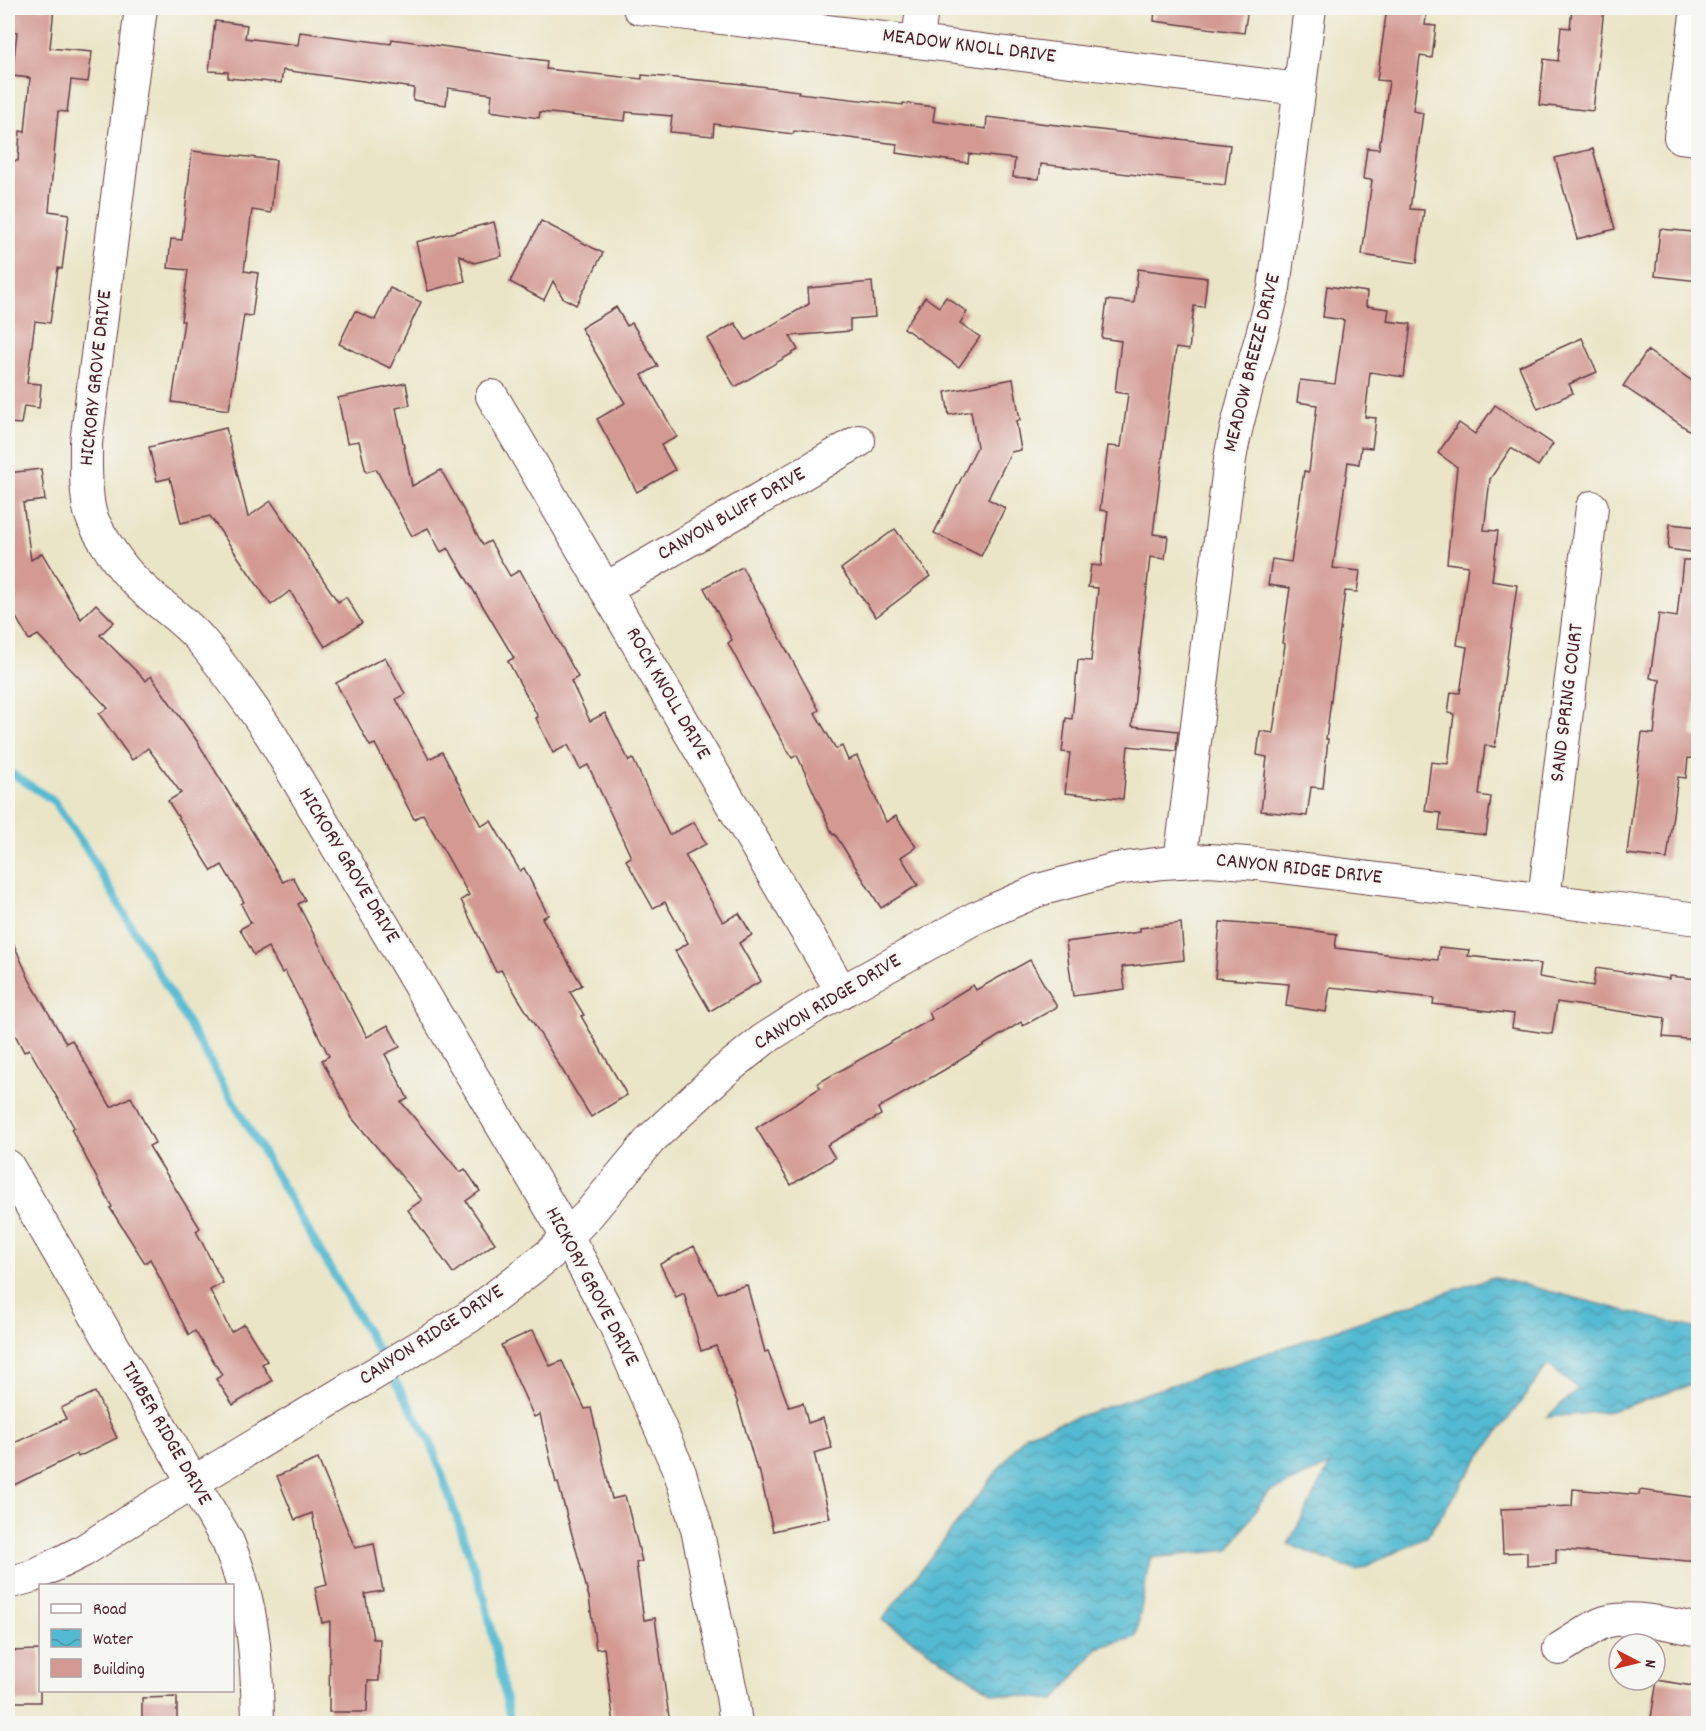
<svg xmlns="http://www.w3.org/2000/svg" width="1706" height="1731" viewBox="0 0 1706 1731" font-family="Dekko,sans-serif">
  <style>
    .water { fill: url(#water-waves); stroke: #4e6c7e; stroke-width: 1.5 }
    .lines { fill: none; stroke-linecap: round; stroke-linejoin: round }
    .stream { stroke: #53bad1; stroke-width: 8 }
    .building { fill: #d39992 }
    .minor-casing { stroke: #623d42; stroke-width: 34 }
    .minor { stroke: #fff; stroke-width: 32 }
    .labels { text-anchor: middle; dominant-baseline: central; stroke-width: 4.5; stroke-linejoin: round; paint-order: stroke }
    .street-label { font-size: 21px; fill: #4a1f2b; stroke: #f6f6f2 }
  </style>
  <defs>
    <pattern id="water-waves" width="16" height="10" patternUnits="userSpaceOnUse" patternTransform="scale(1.5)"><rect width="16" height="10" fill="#53bad1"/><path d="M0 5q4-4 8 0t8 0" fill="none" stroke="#4797aa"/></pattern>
  </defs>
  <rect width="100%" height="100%" fill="#f6f6f2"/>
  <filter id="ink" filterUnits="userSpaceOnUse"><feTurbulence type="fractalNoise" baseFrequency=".0167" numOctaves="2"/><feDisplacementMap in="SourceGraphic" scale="12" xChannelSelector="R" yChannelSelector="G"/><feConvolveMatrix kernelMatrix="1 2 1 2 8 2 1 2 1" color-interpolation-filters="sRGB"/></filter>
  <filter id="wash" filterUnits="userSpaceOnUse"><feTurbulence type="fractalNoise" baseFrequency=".008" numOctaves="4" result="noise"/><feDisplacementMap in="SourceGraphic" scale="24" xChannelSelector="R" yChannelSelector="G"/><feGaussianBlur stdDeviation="1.35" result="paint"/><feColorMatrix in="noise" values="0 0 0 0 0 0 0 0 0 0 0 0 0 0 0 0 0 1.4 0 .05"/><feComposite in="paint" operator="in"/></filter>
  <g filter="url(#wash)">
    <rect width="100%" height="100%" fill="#ebe5c7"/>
    <polygon class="water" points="1493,1277 1698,1329 1698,1383 1611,1411 1547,1417 1578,1389 1548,1365 1476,1462 1426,1538 1356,1571 1288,1544 1330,1465 1267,1493 1229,1550 1150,1558 1136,1637 1097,1648 1055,1700 993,1693 882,1620 1026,1434"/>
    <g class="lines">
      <g class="stream">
        <polyline points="8,771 54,801 89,853 384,1361"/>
        <polyline points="390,1372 431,1443 485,1600 511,1724"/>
      </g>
    </g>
    <g id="blocks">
      <g class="building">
        <polygon points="8,8 54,8 50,48 92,52 88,82 71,80 67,112 58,111 49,211 69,214 62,269 58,268 50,323 35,321 27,383 41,384 39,408 24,406 21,424 8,423 8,160 18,161 20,131 25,132 30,78 12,76 17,32 8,31"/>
        <polygon points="1155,8 1248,8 1244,33 1154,21"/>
        <polygon points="1387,8 1427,8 1425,25 1436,26 1432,58 1420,56 1413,111 1423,113 1410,209 1424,210 1417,263 1362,255 1372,180 1363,179 1367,148 1379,149 1389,81 1377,80"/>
        <polygon points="1572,8 1604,8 1593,111 1539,105 1544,59 1558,61 1561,27 1570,28"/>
        <polygon points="215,21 247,25 245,38 298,45 300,32 391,44 392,39 547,61 546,69 642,79 642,75 734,83 799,91 798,93 903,105 903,103 935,107 933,121 986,129 987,117 1230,145 1225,185 1041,164 1039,179 1013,177 1015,159 969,154 968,163 896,153 897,144 794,131 793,134 714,124 713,136 670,132 672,116 626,112 625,121 540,112 539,118 490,111 492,94 448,88 446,105 413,100 414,88 283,70 281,83 228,78 228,72 209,71"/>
        <polygon points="1593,149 1615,229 1577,239 1555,158"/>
        <polygon points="192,151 276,160 271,213 252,210 244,271 258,273 252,316 244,315 229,410 172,402 184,321 181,321 188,270 168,268 171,239 182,240"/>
        <polygon points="541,221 603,253 576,305 563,298 553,281 544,300 510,282"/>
        <polygon points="494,222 502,256 474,263 459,255 465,281 428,291 416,242"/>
        <polygon points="1660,229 1693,232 1692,247 1698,247 1698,281 1655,276"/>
        <polygon points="1138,269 1207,278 1204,307 1194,306 1189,350 1176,348 1153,534 1168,536 1165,559 1150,557 1132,726 1178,731 1176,751 1128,746 1123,799 1065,793 1070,753 1062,752 1066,718 1072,719 1078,660 1091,661 1098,588 1088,587 1091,565 1101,566 1108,511 1100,510 1108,446 1121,447 1128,394 1115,392 1121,341 1102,338 1107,300 1134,303"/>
        <polygon points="872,282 875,317 850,319 850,331 790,336 798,350 735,387 707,339 735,323 746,340 809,304 808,288"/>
        <polygon points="1327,286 1367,292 1366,306 1389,309 1387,321 1411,324 1404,377 1370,372 1365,417 1376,418 1372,448 1361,447 1359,464 1348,462 1333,568 1360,571 1357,592 1345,591 1326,739 1328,739 1323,788 1311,787 1307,816 1261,811 1267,757 1257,755 1260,731 1273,733 1285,644 1282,643 1290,588 1268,585 1272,559 1291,562 1304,471 1309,472 1317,405 1297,402 1300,380 1335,384 1344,320 1323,317"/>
        <polygon points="390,288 421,302 390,368 339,344 355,311 375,320"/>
        <polygon points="925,297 939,307 946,297 967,312 960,323 980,337 959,367 904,328"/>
        <polygon points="616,307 627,326 632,323 658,366 642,375 677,437 661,445 675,470 637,492 597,419 625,403 581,328"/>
        <polygon points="1582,338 1597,372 1569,384 1573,393 1538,409 1519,366"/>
        <polygon points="1647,351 1648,353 1648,351 1698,385 1698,436 1623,386"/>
        <polygon points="1013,379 1020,420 1016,421 1021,450 1011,452 988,499 1005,508 981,556 934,533 977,447 971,411 949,415 945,392"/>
        <polygon points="406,383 410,405 396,408 412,486 441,470 483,545 490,541 510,576 520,570 578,677 571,681 590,721 605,713 629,761 633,759 669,835 694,822 706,844 685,855 723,922 739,913 752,935 739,943 761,981 710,1011 675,951 688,943 665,902 653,908 626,860 631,857 588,765 580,769 568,745 553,753 536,718 538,717 508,661 514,658 448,548 441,552 428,528 412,536 376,469 366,472 359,441 347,443 338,398"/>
        <polygon points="1495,405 1553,444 1538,466 1511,448 1490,479 1484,530 1498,531 1492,581 1517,585 1495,747 1485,745 1479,795 1491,797 1486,835 1439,830 1441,813 1425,811 1431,762 1448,764 1454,714 1448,713 1451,692 1460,693 1467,647 1457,645 1468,566 1447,563 1457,467 1438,453 1459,423 1475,434"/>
        <polygon points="226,428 248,517 271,501 338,602 346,597 362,623 325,647 290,591 271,605 210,516 181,523 170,478 157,481 149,447"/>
        <polygon points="41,469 45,500 23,503 31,560 42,553 81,619 96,604 114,622 100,635 146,681 151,676 197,741 283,882 293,877 305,900 298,904 367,1037 388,1025 400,1047 385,1054 408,1099 401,1102 460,1172 465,1169 480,1191 466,1201 495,1243 453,1273 408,1210 422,1200 352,1118 322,1060 329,1056 285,971 282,973 268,947 254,955 240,929 251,923 241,904 244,902 222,865 212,871 168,801 181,793 148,748 132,760 99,714 108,708 38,635 29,640 8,603 8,473"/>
        <polygon points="1670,524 1698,527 1698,553 1668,549"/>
        <polygon points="895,529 930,576 876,617 841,569"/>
        <polygon points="1683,560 1698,560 1698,685 1692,736 1698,737 1698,759 1688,758 1686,778 1678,777 1667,859 1627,854 1642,733 1654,734 1660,680 1650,678 1659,614 1677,617"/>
        <polygon points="742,567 819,710 815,713 836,749 842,746 848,760 857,756 886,822 896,816 916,847 901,857 918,885 881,908 835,834 833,835 797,755 792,758 745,675 728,643 732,640 704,588"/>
        <polygon points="385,657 405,694 396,699 429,759 442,752 481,826 491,821 520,871 524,868 548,915 542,918 582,985 570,992 584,1015 581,1016 627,1095 591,1117 501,970 496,972 461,900 469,895 423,814 414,819 375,744 370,746 336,683"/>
        <polygon points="1220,922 1294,928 1337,934 1335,948 1438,960 1439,947 1469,950 1468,956 1541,964 1539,977 1593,986 1596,968 1669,979 1669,976 1698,979 1698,1040 1663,1037 1665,1018 1557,1002 1552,1034 1512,1028 1514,1014 1433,1004 1434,998 1330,987 1326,1012 1286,1006 1289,984 1215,978"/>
        <polygon points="1181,923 1184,960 1122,967 1125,989 1073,996 1066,942 1140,932 1140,928"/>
        <polygon points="8,931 30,981 66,1043 72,1040 111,1107 131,1097 155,1143 149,1146 200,1228 196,1231 223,1283 210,1290 231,1332 244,1324 267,1361 262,1364 272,1381 233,1405 216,1379 222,1375 195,1331 189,1335 150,1259 145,1263 110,1208 112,1207 71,1129 74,1127 29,1049 24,1052 8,1021"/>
        <polygon points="1030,960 1057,1007 1023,1026 1021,1022 944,1070 878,1108 881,1115 827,1145 835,1158 791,1185 756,1128 820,1088 818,1083 932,1019 929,1012 973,985 976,990"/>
        <polygon points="694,1246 718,1293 747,1285 765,1352 768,1351 789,1407 803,1403 808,1423 823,1418 832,1448 814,1453 830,1518 773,1531 759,1469 757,1470 738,1404 716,1346 701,1351 684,1293 676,1297 660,1264"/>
        <polygon points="533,1330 550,1366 562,1361 585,1409 591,1408 612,1499 625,1496 642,1561 636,1563 644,1620 655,1618 670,1724 614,1724 604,1648 596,1649 589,1597 558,1483 556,1483 540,1414 534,1417 501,1345"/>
        <polygon points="95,1392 117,1438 78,1457 77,1454 8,1488 8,1446 66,1419 61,1408"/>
        <polygon points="318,1459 355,1548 374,1544 383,1591 365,1594 373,1639 380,1639 379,1681 368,1681 367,1712 329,1712 330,1621 322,1623 315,1588 327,1585 312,1513 295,1520 277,1476"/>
        <polygon points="1573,1489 1639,1495 1640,1490 1698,1498 1698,1562 1556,1549 1556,1564 1527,1566 1527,1552 1503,1553 1501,1509 1572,1506"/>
        <polygon points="40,1650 40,1702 8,1702 8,1651"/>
        <polygon points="1657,1680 1698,1687 1698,1724 1650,1724"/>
        <polygon points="177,1697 177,1724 142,1724 142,1698"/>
      </g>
    </g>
  </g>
  <g filter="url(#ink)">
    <use href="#blocks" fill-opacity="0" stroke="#623d42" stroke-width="1.5"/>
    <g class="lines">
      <defs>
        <g id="minor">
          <path d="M141,8L86,443C86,465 85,491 90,512C95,530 121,568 135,581C155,602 181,617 200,639C226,669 249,703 271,735L567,1236L615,1325L680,1473L697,1529L732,1696L736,1724"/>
          <polyline points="639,8 1299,89"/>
          <polyline points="1697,8 1680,137 1698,139"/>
          <polyline points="918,41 922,8"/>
          <polyline points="492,396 842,992"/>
          <polyline points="605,589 859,441"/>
          <path d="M1180,862L1230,459C1240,401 1261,346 1274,288L1310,8"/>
          <polyline points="1544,899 1592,507"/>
          <path d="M8,1166L228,1542C254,1606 257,1656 258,1724"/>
          <polyline points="8,1583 33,1576 83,1551 137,1516 469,1317 550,1254 588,1215 651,1139 721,1074 763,1040 816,1006 975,918 1039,890 1116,869 1163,863 1210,860 1258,864 1698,919"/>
          <path d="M1559,1649C1572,1641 1586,1631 1600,1624C1624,1613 1673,1624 1698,1630"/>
        </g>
      </defs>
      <use href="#minor" class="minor-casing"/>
      <use href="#minor" class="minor"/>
    </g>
  </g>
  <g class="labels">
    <g class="street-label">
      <text transform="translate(969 47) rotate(7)">MEADOW KNOLL DRIVE</text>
      <text transform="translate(1253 363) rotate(-76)">MEADOW BREEZE DRIVE</text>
      <text transform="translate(97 378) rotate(-84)">HICKORY GROVE DRIVE</text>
      <text transform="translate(732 515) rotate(-30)">CANYON BLUFF DRIVE</text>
      <text transform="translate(667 694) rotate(60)">ROCK KNOLL DRIVE</text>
      <text transform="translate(1568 703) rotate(-83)">SAND SPRING COURT</text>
      <text transform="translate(348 866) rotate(59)">HICKORY GROVE DRIVE</text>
      <text transform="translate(1299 870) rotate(6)">CANYON RIDGE DRIVE</text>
      <text transform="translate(828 1003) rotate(-31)">CANYON RIDGE DRIVE</text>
      <text transform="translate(591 1287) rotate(62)">HICKORY GROVE DRIVE</text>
      <text transform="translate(432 1336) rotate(-33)">CANYON RIDGE DRIVE</text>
      <text transform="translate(165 1434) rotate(60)">TIMBER RIDGE DRIVE</text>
    </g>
  </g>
  <rect width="1706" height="1731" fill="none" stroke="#f6f6f2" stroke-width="30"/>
  <rect x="39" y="1584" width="195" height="108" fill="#f6f6f2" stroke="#b1a0a2" stroke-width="1.5"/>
  <rect x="51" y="1604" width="30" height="9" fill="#ffffff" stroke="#b1a0a2" stroke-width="1.5"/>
  <text x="93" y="1614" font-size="18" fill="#4a1f2b">Road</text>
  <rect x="51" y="1629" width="30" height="18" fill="url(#water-waves)" stroke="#b1a0a2" stroke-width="1.5"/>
  <text x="93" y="1644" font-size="18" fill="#4a1f2b">Water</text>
  <rect x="51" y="1659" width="30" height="18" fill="#d39992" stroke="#b1a0a2" stroke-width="1.5"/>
  <text x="93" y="1674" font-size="18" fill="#4a1f2b">Building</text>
  <g transform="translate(1637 1662) rotate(97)"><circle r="28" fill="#f6f6f2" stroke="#b1a0a2" stroke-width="1.5"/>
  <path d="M0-4.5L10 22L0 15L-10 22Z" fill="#c8321e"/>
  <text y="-9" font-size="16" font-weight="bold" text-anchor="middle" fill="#4a1f2b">N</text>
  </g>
</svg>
